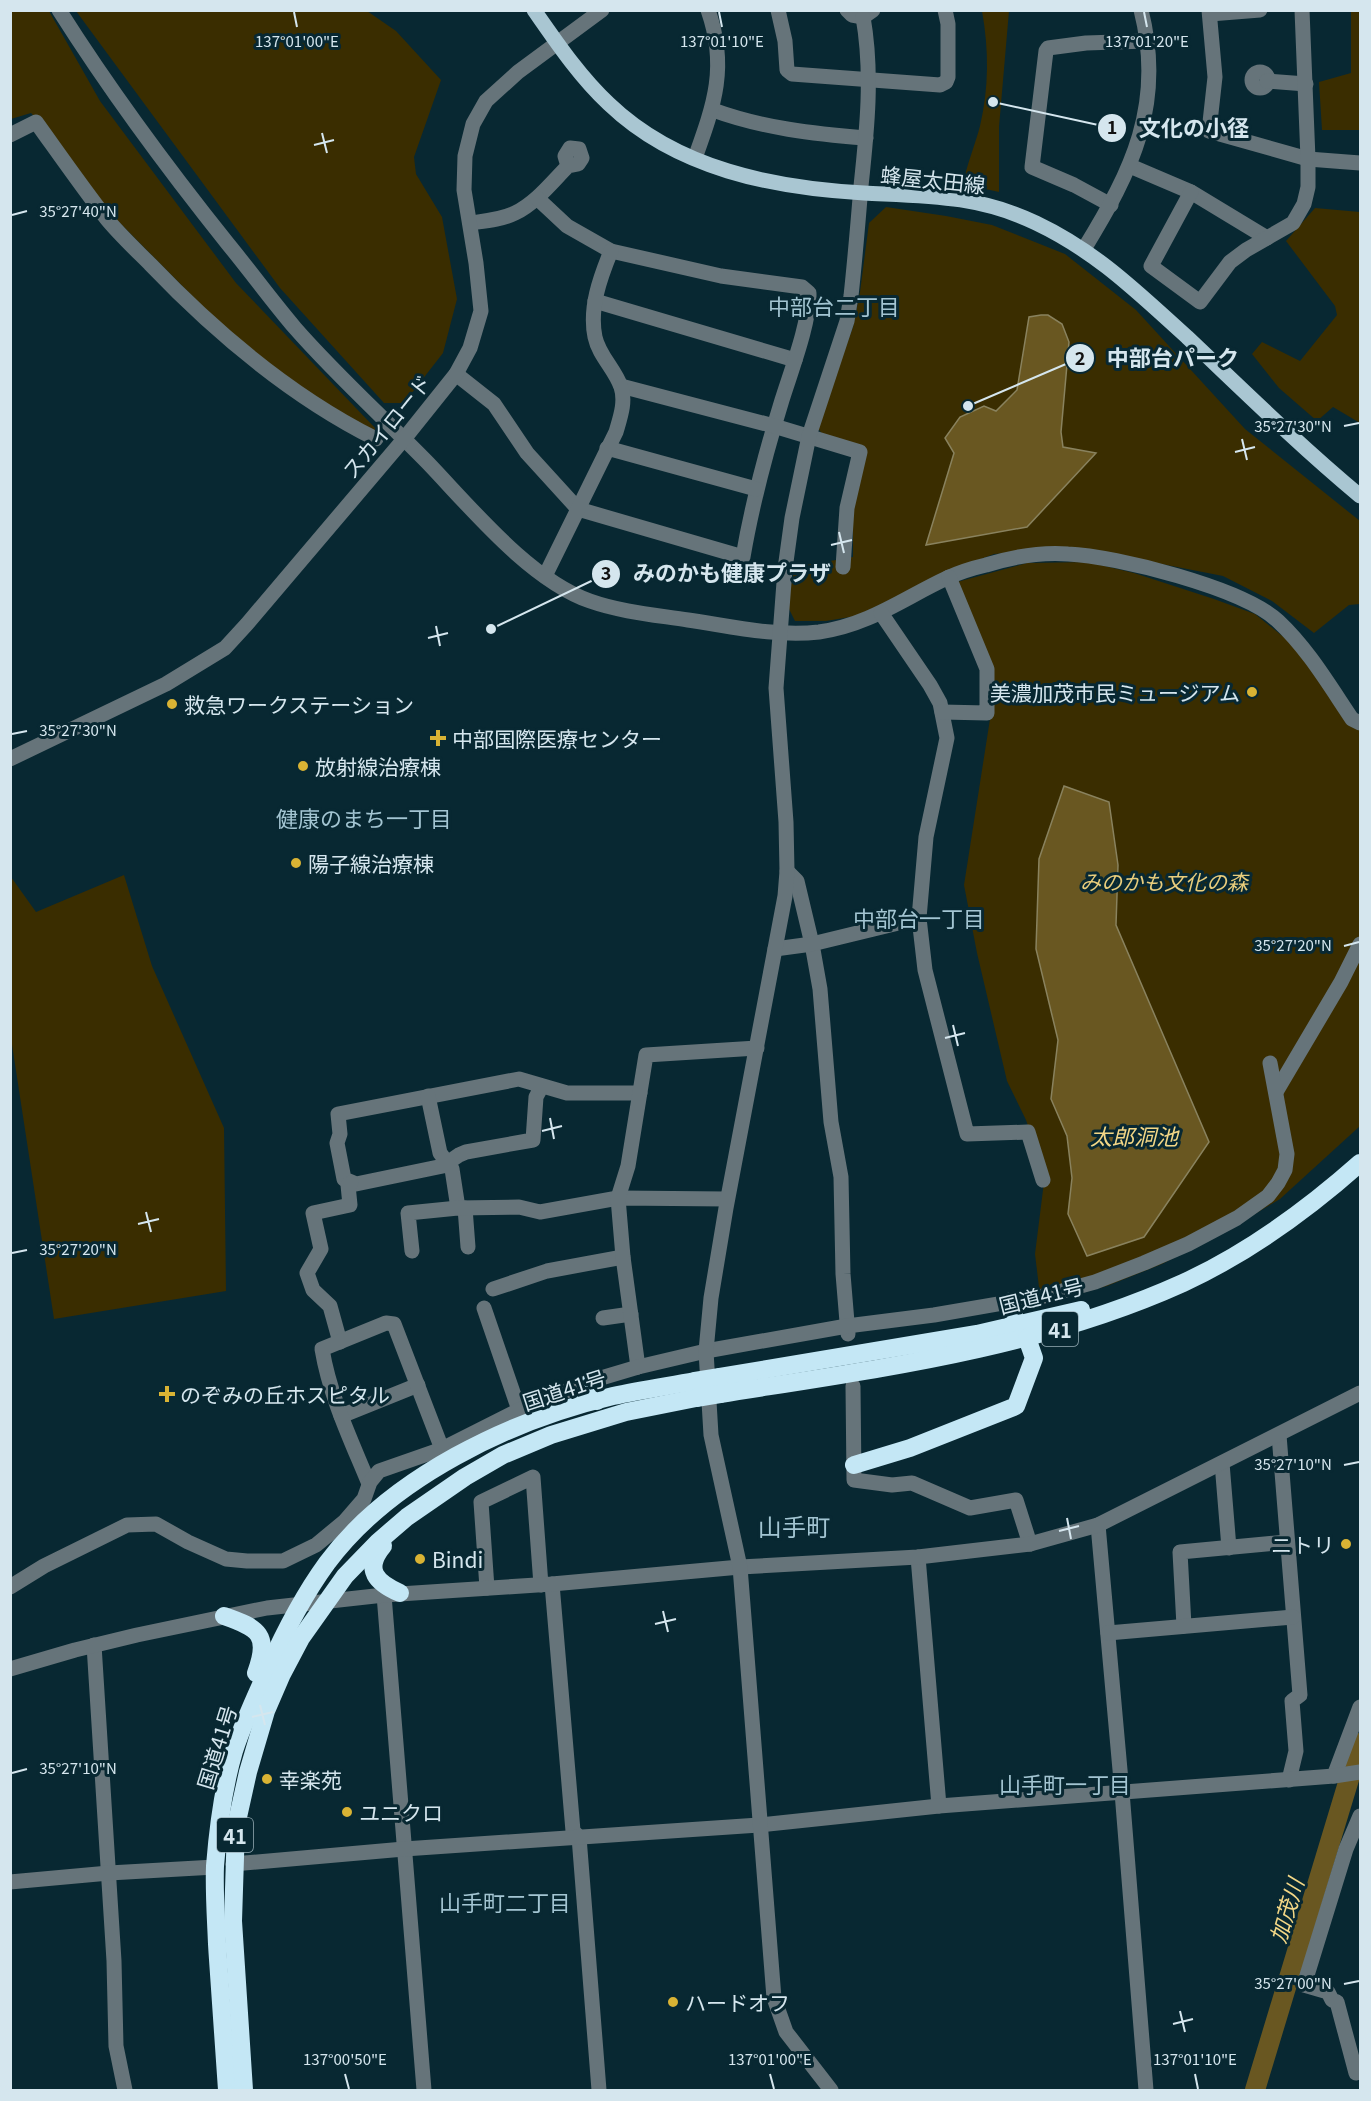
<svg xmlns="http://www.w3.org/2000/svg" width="1371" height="2101" viewBox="0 0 1371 2101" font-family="Georgia,'Noto Sans JP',serif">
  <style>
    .green { fill: #3a2d00 }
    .water { fill: #695721; stroke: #89825e; stroke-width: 1.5 }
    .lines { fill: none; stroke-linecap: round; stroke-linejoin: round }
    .river { stroke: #695721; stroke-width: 20 }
    .minor { stroke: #66747a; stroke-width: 15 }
    .major { stroke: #a9c6d2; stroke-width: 15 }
    .highway { stroke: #c4e7f5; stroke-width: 18 }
    .highway-bridge { stroke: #c4e7f5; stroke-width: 18 }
    .ticks { fill: none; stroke: #d5e6ee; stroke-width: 2 }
    .poi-dot { fill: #d9b334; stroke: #082832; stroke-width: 2 }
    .labels { text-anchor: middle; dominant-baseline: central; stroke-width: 6; stroke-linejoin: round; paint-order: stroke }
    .shield { fill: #082832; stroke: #98adb6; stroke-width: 1.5 }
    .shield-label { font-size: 20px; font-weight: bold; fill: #d5e6ee }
    .street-label { font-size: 21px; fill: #d5e6ee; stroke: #082832 }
    .poi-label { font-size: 21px; fill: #d5e6ee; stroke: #082832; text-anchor: start }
    .park-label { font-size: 21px; font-style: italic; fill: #e9cd7c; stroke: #082832 }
    .neighbourhood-label { font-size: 22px; fill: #a3c5d2; stroke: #082832 }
    .water-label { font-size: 22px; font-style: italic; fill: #f3d786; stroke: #082832 }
    .quarter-label { font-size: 24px; fill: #a3c5d2; stroke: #082832 }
    .ticks-label { font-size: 15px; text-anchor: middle; fill: #d5e6ee; stroke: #082832; stroke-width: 6; stroke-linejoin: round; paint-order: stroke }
    .leader { fill: none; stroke: #d5e6ee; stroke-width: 2 }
    .callout-dot { fill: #d5e6ee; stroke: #082832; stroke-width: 2 }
    .mark-label { font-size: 18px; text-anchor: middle; font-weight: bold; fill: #111 }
    .callout-label { font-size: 22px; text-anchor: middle; font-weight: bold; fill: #d5e6ee; stroke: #082832; stroke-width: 6; stroke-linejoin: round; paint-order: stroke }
  </style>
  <rect width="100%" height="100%" fill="#082832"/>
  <g class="green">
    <polygon points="11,11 49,11 100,101 236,283 377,430 375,443 236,340 112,215 43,125 31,113 11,119"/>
    <polygon points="76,11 367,11 396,31 441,80 414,157 416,174 442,217 457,299 443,353 404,403 384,403 280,288"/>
    <path d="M982,11H1009L999,127V192L963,184C967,164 975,145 980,126C989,88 989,50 982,11Z"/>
    <polygon points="1351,11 1360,11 1360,130 1322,130 1319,82 1351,73"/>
    <polygon points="886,207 946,216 992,225 1065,254 1136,310 1245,429 1360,521 1360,604 1349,605 1314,633 1272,601 1223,576 1090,550 1053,549 994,554 960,567 856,616 826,621 795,621 787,605 795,567 853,557 853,498 865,448 823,435 817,427 853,327 860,292 869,223"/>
    <polygon points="1315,208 1360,212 1360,423 1333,407 1317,421 1279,388 1252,354 1262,342 1300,361 1337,315 1335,306 1286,241"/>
    <polygon points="1088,562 1134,573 1214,599 1255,614 1291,643 1360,721 1360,1126 1280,1199 1226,1231 1162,1264 1107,1286 1041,1304 1035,1254 1045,1174 1026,1120 1007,1081 977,953 964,885 990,719 989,668 957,582 1027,563"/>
    <polygon points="124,875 152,966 224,1128 226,1291 54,1319 11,1038 11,877 36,912"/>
  </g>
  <g class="water">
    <polygon points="1041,315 1048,315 1062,324 1069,342 1061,432 1063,447 1096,453 1027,527 926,545 954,453 945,438 960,417 984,406 996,411 1017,390 1029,317"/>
    <polygon points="1064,786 1109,802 1118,865 1116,925 1209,1142 1144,1237 1087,1256 1068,1214 1072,1178 1067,1136 1051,1099 1058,1040 1036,949 1039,859"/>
  </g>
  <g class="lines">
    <polyline class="river" points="1255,2090 1360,1743"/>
    <g class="minor">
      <path d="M59,10C111,92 168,169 228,244C251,272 272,301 295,328C337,376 384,418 428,463C472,509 530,580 590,601C621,612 656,615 688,620C730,626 775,637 819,632C869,625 904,598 947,578C960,572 973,568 986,565C1012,557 1041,552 1068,554C1116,556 1243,588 1278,621C1308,649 1329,685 1352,719L1360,723"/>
      <polyline points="778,10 785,41 787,70 792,74 940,85 946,82 948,77 948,24 945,10"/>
      <polyline points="847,10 852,15 863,17 873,10"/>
      <polyline points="1209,10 1215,77 1209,131 1308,159 1360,163"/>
      <polyline points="1210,14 1260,10"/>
      <circle cx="1260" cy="80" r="8"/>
      <polyline points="1267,81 1306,84"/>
      <path d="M713,110C762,128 814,134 866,138"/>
      <path d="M10,135L36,122C59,154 82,187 106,218C119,234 135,249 150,264C216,333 290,396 376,439"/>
      <path d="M695,158C714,105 728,67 708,10"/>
      <polyline points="1130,166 1191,192 1267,238"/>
      <polyline points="1191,192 1151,266 1200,302 1230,262 1246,250 1293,223 1304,204 1308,187 1308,159 1302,10"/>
      <polyline points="1111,205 1074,185 1032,167 1046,51 1048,48 1086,43 1147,41"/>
      <path d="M470,223C485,221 501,220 515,213C536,203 552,182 568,166L565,156L570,148L579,149L582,158L578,164L568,166"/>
      <path d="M1084,249C1132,171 1165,104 1141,10"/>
      <polyline points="595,301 795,360"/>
      <path d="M456,374L494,404L527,453L578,509L743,557C752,504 766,452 782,400C791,371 810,322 809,293L802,287L721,276L611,251L567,226L537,198"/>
      <polyline points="621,386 774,426 860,452 847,508 843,567"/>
      <polyline points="607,448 756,489"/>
      <path d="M545,576L616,432C620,418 626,402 621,387C615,369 599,356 595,337C589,308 600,278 611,251"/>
      <polyline points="881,613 930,685 940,703 947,738 926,837 919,918 925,970 967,1134 1028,1132 1043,1180"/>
      <polyline points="942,712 987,713 987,669 949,577"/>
      <polyline points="10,759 166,684 225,648 247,624 404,439 456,374 470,348 481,311 476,263 464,190 465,156 473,124 486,101 518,72 602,10"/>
      <polyline points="787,871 797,881 812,944 820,989 831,1122 841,1177 843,1274 848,1334"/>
      <polyline points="775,949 812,944 919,918"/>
      <polyline points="542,1086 536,1097 533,1140 466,1152 459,1155 443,1166 356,1184 344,1179 337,1143 340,1134 338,1114 519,1079 567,1093 640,1093"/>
      <polyline points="1276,1092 1341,982 1360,944"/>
      <polyline points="428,1096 440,1153 452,1169 458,1208"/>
      <polyline points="465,1208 468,1247"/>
      <polyline points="412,1251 408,1213 458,1208 519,1207 540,1212 618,1198 727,1199"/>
      <polyline points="493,1289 547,1271 623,1257"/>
      <polyline points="484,1308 519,1410"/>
      <polyline points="603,1318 631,1314"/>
      <polyline points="340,1342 330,1306 313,1290 307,1273 321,1249 313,1213 350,1205 348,1185 351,1183"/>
      <polyline points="638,1367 623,1257 618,1198 628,1166 646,1055 757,1048"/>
      <polyline points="853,1386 854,1480 892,1485 912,1483 970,1508 1016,1500 1030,1544"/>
      <polyline points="341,1416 418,1385"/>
      <polyline points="1279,1435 1300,1695 1292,1701 1296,1751 1289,1780"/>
      <polyline points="1222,1463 1229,1548"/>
      <path d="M369,1484C351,1440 330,1397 322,1349L386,1323L394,1324L442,1449"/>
      <polyline points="1098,1525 1122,1792 1146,2090"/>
      <polyline points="918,1557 939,1806"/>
      <polyline points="552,1584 573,1831 579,1837 599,2090"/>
      <polyline points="10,1587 44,1566 127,1525 156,1524 188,1542 226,1559 247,1561 283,1561 316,1545 345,1521 364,1499 370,1482 379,1471 442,1449 519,1410 591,1381 638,1367 706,1351 847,1326 934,1315 1044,1296 1095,1282 1144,1263 1188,1244 1237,1218 1268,1196 1278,1183 1285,1170 1287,1154 1270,1063"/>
      <polyline points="487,1588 481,1502 533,1477 541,1585"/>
      <polyline points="384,1595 424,2090"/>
      <polyline points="1184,1626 1180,1552 1287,1542"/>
      <polyline points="1108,1633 1293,1617"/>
      <polyline points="94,1645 114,1961 116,2046 125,2090"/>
      <polyline points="10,1669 75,1650 137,1635 267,1608 384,1595 552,1584 740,1567 918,1557 1030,1544 1098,1525 1360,1393"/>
      <polyline points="1334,1776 1360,1707"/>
      <polyline points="1360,1816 1346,1849 1304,1985 1328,1992 1332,2000 1337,2002 1356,2073 1360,2072"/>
      <polyline points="233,1864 404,1849 759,1825 939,1806 1334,1776 1360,1772"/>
      <polyline points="10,1882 109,1873 215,1867"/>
      <path d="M831,2090L786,2032L774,1998L740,1567L711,1435L706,1351L711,1298L726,1208L785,896L787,871L786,822L776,688L785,569L792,518L809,436L847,321L851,296C855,259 858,223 861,186C867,130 873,73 863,17"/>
    </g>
    <path class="major" d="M534,10C557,43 580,77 609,104C677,169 773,188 864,193C926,196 978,195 1036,223C1097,252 1137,292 1187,337C1244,391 1300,446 1360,496"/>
    <g class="highway">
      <polyline points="1011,1301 1016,1326"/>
      <polyline points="720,1377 977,1334 1081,1310"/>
      <polyline points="591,1381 597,1401"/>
      <path d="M720,1394C877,1369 1037,1349 1183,1283C1248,1253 1307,1210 1360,1163"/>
      <polyline points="854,1465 910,1448 1016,1406 1034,1358 1027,1338"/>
      <path d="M383,1546C363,1570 377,1583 400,1593"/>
      <path d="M224,1616C259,1628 270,1635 256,1673"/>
      <path d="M227,2090C224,2042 220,1993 217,1944C216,1918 214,1892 215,1866C218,1828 223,1788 234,1751C243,1723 256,1696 268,1669C284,1633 303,1596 327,1563C391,1477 511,1420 613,1396C640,1390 668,1386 695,1381"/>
      <polyline points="244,2090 233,1921 236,1826 248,1772 266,1711 282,1674 301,1638 345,1576 378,1542 407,1517 465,1477 503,1455 551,1435 626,1412 696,1398"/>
    </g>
    <g class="highway-bridge">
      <polyline points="695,1381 720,1377"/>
      <polyline points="696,1398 720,1394"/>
    </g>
  </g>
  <path class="ticks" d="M294,12L297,27M719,12L722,27M1144,12L1147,27M322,133L327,153M314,145L334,140M12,215L27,211M1344,426L1359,423M1242,439L1247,460M1235,452L1255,447M839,532L844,553M831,545L852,540M436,626L440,646M428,638L448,633M12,734L27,731M1344,946L1359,942M953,1025L958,1046M945,1038L965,1033M550,1118L554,1139M542,1131L562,1126M146,1212L151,1232M138,1224L159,1219M12,1253L27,1250M1344,1465L1359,1462M1067,1518L1071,1539M1059,1531L1079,1526M663,1611L668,1632M655,1624L676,1619M260,1705L265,1725M252,1717L273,1712M12,1773L27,1769M1344,1984L1359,1981M1180,2011L1185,2032M1173,2024L1193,2019M345,2074L349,2089M770,2074L774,2089M1195,2074L1198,2089"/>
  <g class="poi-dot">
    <circle cx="1252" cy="692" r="6"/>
    <circle cx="172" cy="704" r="6"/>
    <path d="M435 729h6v6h6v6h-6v6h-6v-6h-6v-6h6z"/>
    <circle cx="303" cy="766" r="6"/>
    <circle cx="296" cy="863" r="6"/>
    <path d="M164 1385h6v6h6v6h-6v6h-6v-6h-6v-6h6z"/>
    <circle cx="1346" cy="1544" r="6"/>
    <circle cx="420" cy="1559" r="6"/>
    <circle cx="267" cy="1779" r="6"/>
    <circle cx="347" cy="1812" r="6"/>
    <circle cx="673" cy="2002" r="6"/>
  </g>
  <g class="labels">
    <g class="shield">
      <rect x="1042" y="1312" width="36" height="34" rx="4.5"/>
      <rect x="217" y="1818" width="36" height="34" rx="4.5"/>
    </g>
    <g class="shield-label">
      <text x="1060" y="1329">41</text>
      <text x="235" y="1835">41</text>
    </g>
    <g class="street-label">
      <text transform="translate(933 179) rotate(6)">蜂屋太田線</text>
      <text transform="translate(386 426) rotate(-51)">スカイロード</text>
      <text transform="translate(1041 1295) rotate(-14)">国道41号</text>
      <text transform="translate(564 1389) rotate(-18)">国道41号</text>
      <text transform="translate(216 1747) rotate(-73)">国道41号</text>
    </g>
    <g class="poi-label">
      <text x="1240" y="692" text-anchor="end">美濃加茂市民ミュージアム</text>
      <text x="184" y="704">救急ワークステーション</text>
      <text x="452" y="738">中部国際医療センター</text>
      <text x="315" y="766">放射線治療棟</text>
      <text x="308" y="863">陽子線治療棟</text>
      <text x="180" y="1394">のぞみの丘ホスピタル</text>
      <text x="1334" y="1544" text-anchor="end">ニトリ</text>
      <text x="432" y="1559">Bindi</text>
      <text x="279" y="1779">幸楽苑</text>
      <text x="359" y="1812">ユニクロ</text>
      <text x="685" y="2002">ハードオフ</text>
    </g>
    <g class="park-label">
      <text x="1164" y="881">みのかも文化の森</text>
    </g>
    <g class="neighbourhood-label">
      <text x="834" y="305">中部台二丁目</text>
      <text x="364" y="817">健康のまち一丁目</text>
      <text x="919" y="917">中部台一丁目</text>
      <text x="1065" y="1783">山手町一丁目</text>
      <text x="505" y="1901">山手町二丁目</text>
    </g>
    <g class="water-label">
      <text x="1134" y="1135">太郎洞池</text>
      <text transform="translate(1285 1910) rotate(-73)">加茂川</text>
    </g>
    <g class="quarter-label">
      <text x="794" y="1525">山手町</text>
    </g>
  </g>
  <g class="ticks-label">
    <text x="297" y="47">137°01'00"E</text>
    <text x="722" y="47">137°01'10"E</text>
    <text x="1147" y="47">137°01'20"E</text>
    <text x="78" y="217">35°27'40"N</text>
    <text x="1293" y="432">35°27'30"N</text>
    <text x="78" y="736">35°27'30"N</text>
    <text x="1293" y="951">35°27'20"N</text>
    <text x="78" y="1255">35°27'20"N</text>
    <text x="1293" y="1470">35°27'10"N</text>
    <text x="78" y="1774">35°27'10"N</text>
    <text x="1293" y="1989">35°27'00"N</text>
    <text x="345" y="2065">137°00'50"E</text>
    <text x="770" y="2065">137°01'00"E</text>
    <text x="1195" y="2065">137°01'10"E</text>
  </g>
  <path class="leader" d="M993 102L1112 128M968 406L1080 358M491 629L606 574"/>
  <g class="callout-dot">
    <circle cx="993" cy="102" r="6"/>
    <circle cx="968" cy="406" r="6"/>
    <circle cx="491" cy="629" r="6"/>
    <circle cx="1112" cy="128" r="15"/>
    <circle cx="1080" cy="358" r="15"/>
    <circle cx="606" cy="574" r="15"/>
  </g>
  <g class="mark-label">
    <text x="1112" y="134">1</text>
    <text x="1080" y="365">2</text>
    <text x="606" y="580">3</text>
  </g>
  <g class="callout-label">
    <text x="1194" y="136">文化の小径</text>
    <text x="1173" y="366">中部台パーク</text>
    <text x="732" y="581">みのかも健康プラザ</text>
  </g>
  <rect width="1371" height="2101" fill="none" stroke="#d5e6ee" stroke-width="24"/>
</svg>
